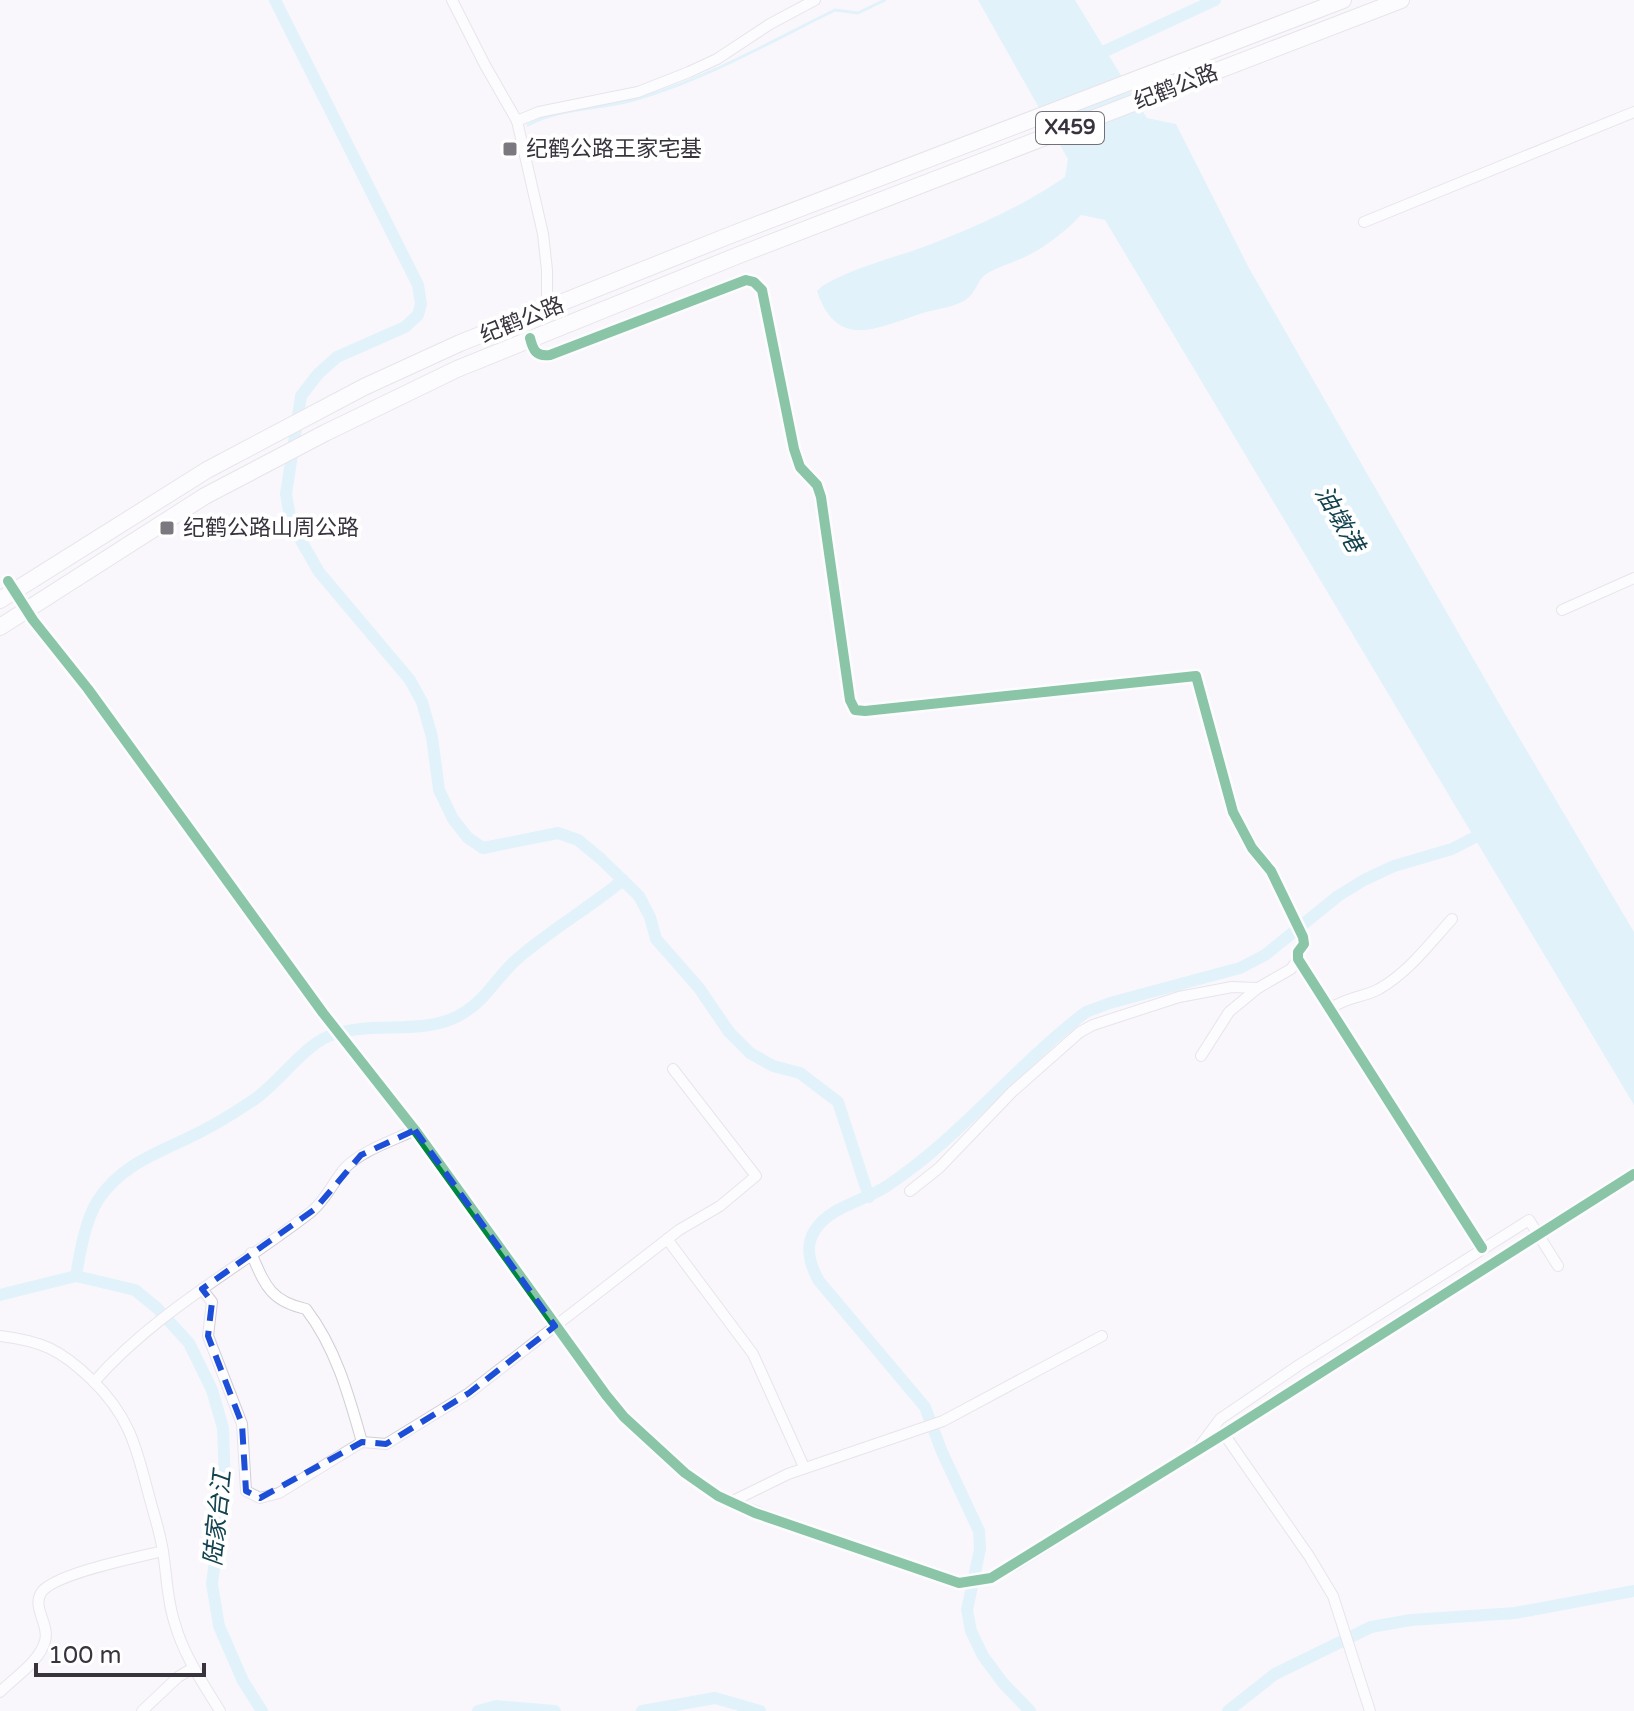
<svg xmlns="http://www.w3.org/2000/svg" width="1634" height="1711" viewBox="0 0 1634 1711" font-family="'Varela Round','Noto Sans SC',sans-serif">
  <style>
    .water { fill: #c5ecfa }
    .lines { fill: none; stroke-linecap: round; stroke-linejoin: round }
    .stream { stroke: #c5ecfa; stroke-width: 3 }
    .canal { stroke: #c5ecfa; stroke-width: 12 }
    .minor-casing { stroke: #d2ced6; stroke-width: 12 }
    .primary-casing { stroke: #d2ced6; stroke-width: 18 }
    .minor { stroke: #fefefe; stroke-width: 10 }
    .primary { stroke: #fefefe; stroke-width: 16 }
    .minor-bridge-casing { stroke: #d2ced6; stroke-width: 12; stroke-linecap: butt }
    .minor-bridge { stroke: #fefefe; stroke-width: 10 }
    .cycleway-casing { stroke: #fff; stroke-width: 15 }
    .cycleway { stroke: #00873e; stroke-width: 10 }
    .marked { fill: none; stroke: #1d4ed8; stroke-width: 6; stroke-dasharray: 16 10; stroke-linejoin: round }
    .poi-dot { fill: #7c7880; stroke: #fff; stroke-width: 3 }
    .labels { text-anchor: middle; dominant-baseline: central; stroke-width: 8; stroke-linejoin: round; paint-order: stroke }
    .shield { fill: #fff; stroke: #747077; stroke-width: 2 }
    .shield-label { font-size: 20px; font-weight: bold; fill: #38333d }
    .street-label { font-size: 22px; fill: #38333d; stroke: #fff }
    .poi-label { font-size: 22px; fill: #38333d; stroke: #fff; text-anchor: start }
    .water-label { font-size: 24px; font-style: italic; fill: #144350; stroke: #fff }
  </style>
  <rect width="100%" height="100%" fill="#f9f7fb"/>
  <path class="water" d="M978,0H1075L1147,118L1176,124L1249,268L1504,712L1634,932V1105L1105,220L1081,215C1066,231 1047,246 1027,256C1015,262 1000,266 988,273C978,278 977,290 969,297C959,307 936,309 923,313C879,327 837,352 817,291L822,286C854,267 891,259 926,246C974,228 1023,206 1065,177L1068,159Z"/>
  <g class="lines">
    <path class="stream" d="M528,125C561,107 601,110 637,99C706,79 770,42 835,10L858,13L885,0"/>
    <g class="canal">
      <polyline points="275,0 418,285 421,304 418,315 405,327 337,357 318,374 301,396 286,494 291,523 319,572 410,680 422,702 432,737 439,790 453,819 468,838 483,848 558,833 578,840 601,859 639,896 650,917 656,939 699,988 729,1032 750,1053 773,1066 800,1073 838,1102 869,1197"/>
      <polyline points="1105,51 1215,0"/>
      <path d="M76,1276C80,1252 85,1221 98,1200C120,1167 152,1155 186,1139C210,1128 233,1114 255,1099C279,1082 304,1046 329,1036C372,1019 426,1038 465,1012C486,999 498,976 516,960C550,930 589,908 623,880"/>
      <polyline points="0,1295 76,1276 135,1290 157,1308 189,1343 212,1390 223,1428 225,1483 212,1584 219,1626 243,1681 262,1711"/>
      <polyline points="478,1711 496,1706 555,1711"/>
      <polyline points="642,1711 715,1698 760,1711"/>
      <path d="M1030,1711L1003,1683L983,1656L971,1631L967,1610L980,1549L979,1531L942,1452L925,1407L819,1281C810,1265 804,1247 815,1230C831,1206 864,1201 887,1186C961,1137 1016,1065 1086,1012L1110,1003L1240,968L1265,955L1338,896L1364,880L1394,866L1452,849L1487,831"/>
      <polyline points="1228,1711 1275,1674 1371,1627 1411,1620 1515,1613 1634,1591"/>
    </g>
    <defs>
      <g id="minor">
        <polyline points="452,0 485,65 517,121 543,234 547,270 547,308"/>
        <polyline points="517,121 539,112 638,92 689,72 717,59 770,24 815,0"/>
        <polyline points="1364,222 1634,112"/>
        <path d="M530,338C533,350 536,357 550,355L746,280L754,282L762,290L794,449L800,467L817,485L821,497L850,700L855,710L865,711L1196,676L1233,812L1252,848L1271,871L1303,937L1304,944L1298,952V959L1482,1248"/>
        <path d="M8,581L33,620L88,689L323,1013L415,1130L606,1395L624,1417L666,1457L718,1496L805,1531L942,1578C970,1586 989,1579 1014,1566L1249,1418"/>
        <polyline points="1562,610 1634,578"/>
        <path d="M1328,1003L1333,1007C1348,997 1364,997 1379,989C1409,972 1430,943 1452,919"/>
        <polyline points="1201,1056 1229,1012 1258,988"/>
        <polyline points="910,1191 939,1168 1012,1092 1080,1032 1093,1025 1179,997 1232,987 1258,988 1291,969 1298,959"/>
        <polyline points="667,1239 753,1354 804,1467"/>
        <path d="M251,1253C265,1285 270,1301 306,1309C336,1348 349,1396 362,1442"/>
        <polyline points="202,1289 212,1302 208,1336 242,1424 246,1491 260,1498 279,1493 362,1442 386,1444 469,1393 679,1230 720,1206 756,1176 673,1069"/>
        <path d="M0,1336C42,1341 61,1350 91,1379C128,1414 136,1445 148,1492C153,1512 160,1531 163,1552C167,1576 167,1601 175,1624C184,1656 203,1683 220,1711"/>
        <path d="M94,1382C155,1312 239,1268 311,1212C326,1200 333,1182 345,1168C363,1150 392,1141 415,1130"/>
        <polyline points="1224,1434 1309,1556 1333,1596 1370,1711"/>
        <polyline points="1199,1447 1220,1419 1299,1365 1529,1220 1558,1266"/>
        <polyline points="731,1502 788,1474 943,1421 1102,1336"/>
        <path d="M0,1692C14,1678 40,1661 45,1641C50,1625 32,1608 41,1593C52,1574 139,1557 163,1551"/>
        <polyline points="142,1711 178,1677 193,1668"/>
      </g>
      <g id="primary">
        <polyline points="0,600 207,470 364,387 460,343 728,236 1343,0"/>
        <polyline points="0,627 205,496 325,433 457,369 739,255 1401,0"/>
      </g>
    </defs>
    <use href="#minor" class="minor-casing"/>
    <use href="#primary" class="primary-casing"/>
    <use href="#minor" class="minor"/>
    <use href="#primary" class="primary"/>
    <defs>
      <polyline id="minor-bridge" points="1249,1418 1634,1174"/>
    </defs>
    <use href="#minor-bridge" class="minor-bridge-casing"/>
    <use href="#minor-bridge" class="minor-bridge"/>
    <defs>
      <g id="cycleway">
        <path d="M530,338C533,350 536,357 550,355L746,280L754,282L762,290L794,449L800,467L817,485L821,497L850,700L855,710L865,711L1196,676L1233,812L1252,848L1271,871L1303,937L1304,944L1298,952V959L1482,1248"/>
        <polyline points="8,581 33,620 88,689 323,1013 415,1130 606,1395 624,1417 685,1473 718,1496 755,1513 959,1583 991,1578 1224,1434 1634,1174"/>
      </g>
    </defs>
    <use href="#cycleway" class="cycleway-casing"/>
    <use href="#cycleway" class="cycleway"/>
  </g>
  <path d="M0 0H1634V1711H0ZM415,1130L555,1326L469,1393L386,1444L362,1442L260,1498L246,1491L242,1424L208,1336L212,1302L202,1289L315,1209L361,1155Z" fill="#f9f7fb" fill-opacity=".55" fill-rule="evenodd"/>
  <path class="marked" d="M415,1130L555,1326L469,1393L386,1444L362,1442L260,1498L246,1491L242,1424L208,1336L212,1302L202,1289L315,1209L361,1155Z"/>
  <g class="poi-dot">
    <rect x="502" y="141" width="16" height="16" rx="4"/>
    <rect x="159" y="520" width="16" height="16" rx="4"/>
  </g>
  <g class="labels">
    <rect class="shield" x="1036" y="112" width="68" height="32" rx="6"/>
    <g class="shield-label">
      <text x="1070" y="128">X459</text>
    </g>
    <g class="street-label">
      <text transform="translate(1176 87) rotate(-21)">纪鹤公路</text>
      <text transform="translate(522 320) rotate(-22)">纪鹤公路</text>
    </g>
    <g class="poi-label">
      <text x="526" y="149">纪鹤公路王家宅基</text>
      <text x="183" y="528">纪鹤公路山周公路</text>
    </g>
    <g class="water-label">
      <text transform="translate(1339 519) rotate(60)">油墩港</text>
      <text transform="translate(218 1518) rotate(-84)">陆家台江</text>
    </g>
  </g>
  <path d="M36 1663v12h168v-12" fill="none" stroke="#38333d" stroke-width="4"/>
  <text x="48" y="1663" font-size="24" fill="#38333d" stroke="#ffffff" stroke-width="6" paint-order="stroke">100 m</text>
</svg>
